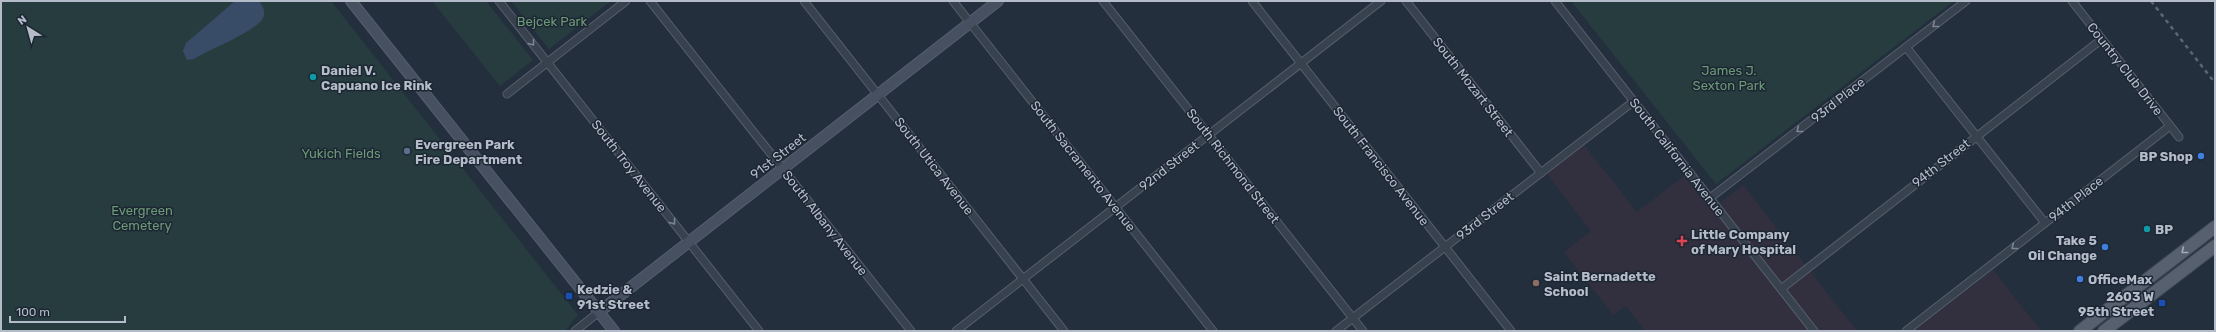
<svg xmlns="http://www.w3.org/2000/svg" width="2216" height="332" viewBox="0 0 2216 332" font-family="Rubik,sans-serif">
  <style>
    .medical { fill: #32303f }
    .green { fill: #263c3f }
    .water { fill: #394c67 }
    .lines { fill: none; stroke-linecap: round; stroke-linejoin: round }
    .street-casing { stroke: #565f6c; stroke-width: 9 }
    .secondary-casing { stroke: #565f6c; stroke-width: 12 }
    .primary-casing { stroke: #414a57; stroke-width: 14 }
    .street { stroke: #38414e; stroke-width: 7 }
    .secondary { stroke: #465061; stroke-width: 10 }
    .primary { stroke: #56606e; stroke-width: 12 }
    .rail { stroke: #5a6575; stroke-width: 2.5; stroke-dasharray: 4 4; stroke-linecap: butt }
    .oneway { stroke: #7c8592 }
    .oneway2 { stroke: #a1aab7 }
    .culture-dot { fill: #0f9aa8; stroke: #1d2633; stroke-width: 1.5 }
    .service-dot { fill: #5c6f8a; stroke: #1d2633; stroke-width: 1.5 }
    .shop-dot { fill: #3f7fe0; stroke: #1d2633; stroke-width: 1.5 }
    .health-dot { fill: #e0444e; stroke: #1d2633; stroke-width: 1.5 }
    .education-dot { fill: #8d6e63; stroke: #1d2633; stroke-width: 1.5 }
    .transit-dot { fill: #1a4fb4; stroke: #1d2633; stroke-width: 1.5 }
    .labels { text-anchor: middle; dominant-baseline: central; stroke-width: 3; stroke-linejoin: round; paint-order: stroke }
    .park-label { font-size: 13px; fill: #6b9a76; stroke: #1d2633 }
    .street-label { font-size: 13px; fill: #b4bcc9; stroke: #1d2633 }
    .poi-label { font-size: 13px; font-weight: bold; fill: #b4bcc9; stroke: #1d2633; text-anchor: start }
  </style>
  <rect width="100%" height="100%" fill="#242f3e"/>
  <g class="medical">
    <polygon points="1584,145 1637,212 1684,176 1711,210 1743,185 1857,331 1645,331 1626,306 1613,315 1564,252 1591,231 1547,174"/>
    <polygon points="1993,270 2041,331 1913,331"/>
  </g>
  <g class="green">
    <polygon points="1,1 331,1 578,315 565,331 1,331"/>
    <polygon points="432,1 486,1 533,60 500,86"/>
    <polygon points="511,1 611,1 549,49"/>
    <polygon points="1571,1 1954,1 1716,184"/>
  </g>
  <path class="water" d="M235,1H259C263,6 266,12 263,18C257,31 208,50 194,59L187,60L183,51L186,43Z"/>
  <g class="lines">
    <defs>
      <g id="street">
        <polyline points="499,1 759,331"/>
        <polyline points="650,1 911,331"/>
        <polyline points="804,1 1064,331"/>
        <polyline points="953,1 1213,331"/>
        <polyline points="1103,1 1363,331"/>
        <polyline points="1252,1 1511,331"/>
        <polyline points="1406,1 1541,173"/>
        <polyline points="1555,1 1814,331"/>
        <polyline points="2072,1 2179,137"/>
        <polyline points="1906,47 2045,223"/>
        <polyline points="507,94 626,1"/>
        <polyline points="1710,198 1966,1"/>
        <polyline points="1781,289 2102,39"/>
        <polyline points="575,331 599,312"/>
        <polyline points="956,331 1381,1"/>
        <polyline points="1336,331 1634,101"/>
        <polyline points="1906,331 2170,126"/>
      </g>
      <g id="secondary">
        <polyline points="351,1 614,331"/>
        <polyline points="599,312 998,1"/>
      </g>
      <g id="primary">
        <polyline points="2080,331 2215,227"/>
        <polyline points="2104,331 2215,246"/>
      </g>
    </defs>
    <use href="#street" class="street-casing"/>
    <use href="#secondary" class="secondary-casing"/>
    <use href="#primary" class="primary-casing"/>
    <use href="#street" class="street"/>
    <use href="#secondary" class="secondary"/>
    <use href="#primary" class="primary"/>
    <polyline class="rail" points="2151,1 2215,83"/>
  </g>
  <defs><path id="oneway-chevron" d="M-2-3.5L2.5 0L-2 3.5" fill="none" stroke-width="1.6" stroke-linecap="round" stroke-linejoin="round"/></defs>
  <g class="oneway">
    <use href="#oneway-chevron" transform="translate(1935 25) rotate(142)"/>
    <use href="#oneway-chevron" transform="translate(532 43) rotate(52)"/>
    <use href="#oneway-chevron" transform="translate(1799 130) rotate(142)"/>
    <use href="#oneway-chevron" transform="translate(673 222) rotate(52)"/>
    <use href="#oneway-chevron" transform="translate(2014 247) rotate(142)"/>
  </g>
  <use class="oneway2" href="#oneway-chevron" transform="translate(2184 251) rotate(142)"/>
  <g class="culture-dot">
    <circle cx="313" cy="77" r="4"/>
    <circle cx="2147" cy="229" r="4"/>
  </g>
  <circle class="service-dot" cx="407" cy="151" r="4"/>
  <g class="shop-dot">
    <circle cx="2201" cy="156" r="4"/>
    <circle cx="2105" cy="247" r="4"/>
    <circle cx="2080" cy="279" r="4"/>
  </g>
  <path class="health-dot" d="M1680 235h4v4h4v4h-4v4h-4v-4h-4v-4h4z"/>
  <circle class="education-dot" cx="1536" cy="283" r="4"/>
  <g class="transit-dot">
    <rect x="565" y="292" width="8" height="8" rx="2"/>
    <rect x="2158" y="299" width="8" height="8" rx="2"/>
  </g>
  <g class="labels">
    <g class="park-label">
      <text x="552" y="21">Bejcek Park</text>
      <text x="1729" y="70">James J.<tspan x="1729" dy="15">Sexton Park</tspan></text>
      <text x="341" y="153">Yukich Fields</text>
      <text x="142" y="210">Evergreen<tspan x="142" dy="15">Cemetery</tspan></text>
    </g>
    <g class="street-label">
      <text transform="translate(2125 69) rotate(52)">Country Club Drive</text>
      <text transform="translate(1473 87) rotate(52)">South Mozart Street</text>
      <text transform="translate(1838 100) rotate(-38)">93rd Place</text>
      <text transform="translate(778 156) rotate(-38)">91st Street</text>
      <text transform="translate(1677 157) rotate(52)">South California Avenue</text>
      <text transform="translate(1941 163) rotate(-38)">94th Street</text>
      <text transform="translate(629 166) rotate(52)">South Troy Avenue</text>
      <text transform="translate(934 166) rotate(52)">South Utica Avenue</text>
      <text transform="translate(1083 166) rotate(52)">South Sacramento Avenue</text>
      <text transform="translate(1169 166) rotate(-38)">92nd Street</text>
      <text transform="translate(1233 166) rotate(52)">South Richmond Street</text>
      <text transform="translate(1381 166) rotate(52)">South Francisco Avenue</text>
      <text transform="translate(2076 199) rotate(-38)">94th Place</text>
      <text transform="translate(1485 216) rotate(-38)">93rd Street</text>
      <text transform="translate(825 223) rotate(52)">South Albany Avenue</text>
    </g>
    <g class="poi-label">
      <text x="321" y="70">Daniel V.<tspan x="321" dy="15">Capuano Ice Rink</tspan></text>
      <text x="415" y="144">Evergreen Park<tspan x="415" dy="15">Fire Department</tspan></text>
      <text x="2193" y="156" text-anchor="end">BP Shop</text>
      <text x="2155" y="229">BP</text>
      <text x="1691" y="234">Little Company<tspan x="1691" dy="15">of Mary Hospital</tspan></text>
      <text x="2097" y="240" text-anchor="end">Take 5<tspan x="2097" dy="15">Oil Change</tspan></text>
      <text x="1544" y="276">Saint Bernadette<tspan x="1544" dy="15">School</tspan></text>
      <text x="2088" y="279">OfficeMax</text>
      <text x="577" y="289">Kedzie &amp;<tspan x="577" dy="15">91st Street</tspan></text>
      <text x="2154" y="296" text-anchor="end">2603 W<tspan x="2154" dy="15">95th Street</tspan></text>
    </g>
  </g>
  <rect width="2216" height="332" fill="none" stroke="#b4bcc9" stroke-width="4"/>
  <g transform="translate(28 28) rotate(323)" stroke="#1d2633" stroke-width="3" paint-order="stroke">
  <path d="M0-3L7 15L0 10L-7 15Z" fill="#b4bcc9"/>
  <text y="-6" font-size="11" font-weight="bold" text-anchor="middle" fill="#b4bcc9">N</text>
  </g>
  <path d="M10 316v6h115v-6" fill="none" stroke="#b4bcc9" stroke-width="2"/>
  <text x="16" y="316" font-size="12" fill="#b4bcc9" stroke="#1d2633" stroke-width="3" paint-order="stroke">100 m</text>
</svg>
